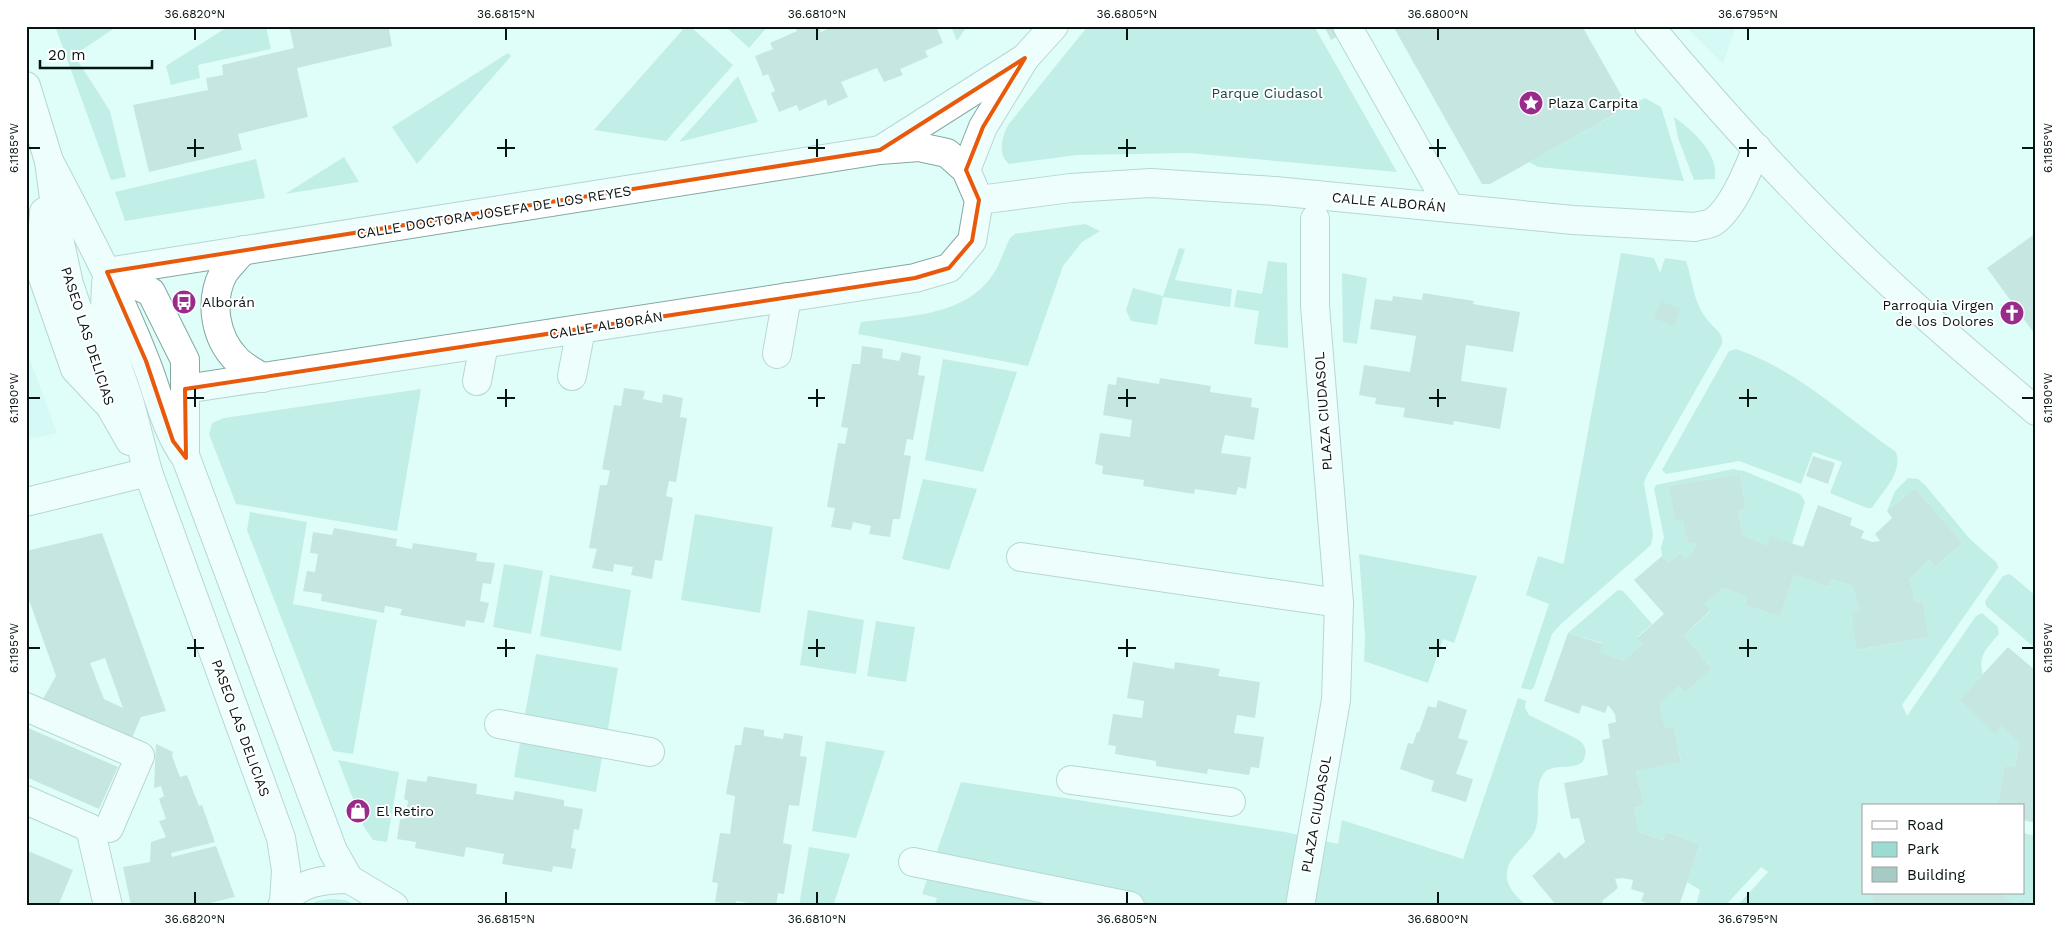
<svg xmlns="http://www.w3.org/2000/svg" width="2062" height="932" viewBox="0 0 2062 932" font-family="'Work Sans',sans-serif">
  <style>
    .built { fill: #c7f7ef }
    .green { fill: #9cdbd1 }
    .building { fill: #a6cbc5; fill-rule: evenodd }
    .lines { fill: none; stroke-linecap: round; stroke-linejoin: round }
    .minor-casing { stroke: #84a8a2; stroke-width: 30 }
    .minor { stroke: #fff; stroke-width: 28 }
    .marked { fill: none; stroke: #e8590c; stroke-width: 4; stroke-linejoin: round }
    .ticks { fill: none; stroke: #061412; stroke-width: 2 }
    .labels { text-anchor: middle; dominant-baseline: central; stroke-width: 4; stroke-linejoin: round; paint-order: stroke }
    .park-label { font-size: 14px; fill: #1f4a44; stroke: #fff }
    .poi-label { font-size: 14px; fill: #061412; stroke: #fff; text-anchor: start }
    .street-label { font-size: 14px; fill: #061412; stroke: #fff }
    .neatline { fill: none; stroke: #061412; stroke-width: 2 }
    .ticks-label { font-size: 12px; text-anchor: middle; fill: #061412 }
  </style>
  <rect width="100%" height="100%" fill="#e0fef9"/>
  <g class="built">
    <polygon points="1685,26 1736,26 1723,64"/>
    <polygon points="26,348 57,433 26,440"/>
  </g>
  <g class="green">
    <polygon points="55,26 118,26 74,55 110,111 126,177 111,180"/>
    <polygon points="229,26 266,26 271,49 198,65 200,78 171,85 166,66"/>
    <polygon points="686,26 690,26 733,65 666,141 594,130"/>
    <polygon points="725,26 768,26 749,48"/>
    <polygon points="951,26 967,26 957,41"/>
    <path d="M1088,26H1314L1397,172L1189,153L1077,155L1009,164C997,154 1002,137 1008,125Z"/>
    <polygon points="508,53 511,56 417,164 392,127"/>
    <polygon points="738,76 758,122 679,142"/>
    <polygon points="1645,98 1661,107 1684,181 1538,167 1529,162"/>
    <path d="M1674,117C1694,132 1718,152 1715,179L1694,180L1678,138Z"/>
    <polygon points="344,157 359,182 285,194"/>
    <polygon points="256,159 265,198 125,221 115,192"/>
    <path d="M1085,224L1100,231L1082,242L1063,266L1028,366L858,334L861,322C905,316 963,317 992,276C1000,265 1004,250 1010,238L1015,234Z"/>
    <polygon points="1179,248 1185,249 1175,280 1232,289 1230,307 1163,297 1157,325 1131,321 1126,310 1133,288 1163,296"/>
    <path d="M1621,253L1654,258L1660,273L1665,258L1686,261C1693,281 1693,301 1706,318C1712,327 1724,332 1722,344L1646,477L1644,484L1653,534L1651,545L1562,623L1552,634L1534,687L1531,690L1521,688L1549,604L1526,595L1538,556L1563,564L1564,562Z"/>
    <polygon points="1268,261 1287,263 1288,348 1254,344 1259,311 1234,307 1237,290 1262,294"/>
    <polygon points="1342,273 1367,278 1357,344 1343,342"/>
    <path d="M1736,349C1798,370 1844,416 1896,452C1903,473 1883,491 1872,508H1867L1830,493L1842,462L1813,452L1801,484L1739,461L1666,474L1662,470L1729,351Z"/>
    <polygon points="943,359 1017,372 983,472 925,460"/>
    <polygon points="421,389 397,531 236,504 209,434 212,423 224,418"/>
    <polygon points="1733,469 1744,471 1800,494 1805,502 1792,544 1770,537 1767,545 1743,535 1738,511 1746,509 1740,474 1668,486 1675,522 1682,521 1688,543 1697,543 1692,553 1685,559 1680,553 1669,562 1662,556 1661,548 1664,537 1654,489 1656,485"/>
    <path d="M1908,478L1918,479L1925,485L1970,539L1997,563L1998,568L1902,705L1907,716L1976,616L1982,613L1998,627L1999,634C1988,647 1977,656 1983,674L1959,700L1995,733L2001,726L2019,744L2015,767L2005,765L1997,806H1967L1951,803L1950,806H1863V893H1871L1875,906H1737L1768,872L1761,867L1725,906H1696L1700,890L1687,882L1700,844L1666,832L1663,840L1639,832L1634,808L1644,805L1636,771L1681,761L1674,726L1665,728L1660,704L1679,686L1685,693L1712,669L1684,635L1710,612L1705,604L1723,588L1747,597L1745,605L1780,617L1794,575L1828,587L1831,579L1852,586L1860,611L1851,614L1858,650L1929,637L1923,601L1915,602L1910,579L1929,560L1935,567L1963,543L1915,488L1887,511L1895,491Z"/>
    <polygon points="923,479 977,489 949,570 902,559"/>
    <polygon points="250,512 307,522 293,604 377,620 353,754 333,751 247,530"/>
    <polygon points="695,514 773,527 760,613 681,600"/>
    <polygon points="1359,554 1477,576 1454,643 1443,639 1428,683 1364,661 1365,637"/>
    <polygon points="504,564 543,571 531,634 493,627"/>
    <polygon points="2010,574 2036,596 2036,649 1986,606 1985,601 2003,576"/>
    <polygon points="550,575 631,590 621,651 540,636"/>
    <polygon points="1618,590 1623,591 1652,624 1637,637 1643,644 1623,661 1600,652 1602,643 1568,633"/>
    <polygon points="808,610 864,620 856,674 800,665"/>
    <polygon points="876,621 915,627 906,682 867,676"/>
    <polygon points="536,654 618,668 607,735 524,720"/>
    <path d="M1518,698L1526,701L1525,708L1529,715L1579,740C1584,744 1587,750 1585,756C1582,773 1555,762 1545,772C1533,784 1541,812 1536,827C1532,844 1510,853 1507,871C1505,887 1516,896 1527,906H934L937,898L922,894L961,782L1285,832L1338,844L1342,820L1463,859Z"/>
    <polygon points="521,737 603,752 596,792 514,777"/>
    <polygon points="826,741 885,751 856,838 812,831"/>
    <polygon points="338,760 399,772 387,842 373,840 364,827"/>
    <polygon points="2023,833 2036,836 2036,906 2030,906 2023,899 2016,905 2001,893 2023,893"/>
    <polygon points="809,847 850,854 833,906 799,906"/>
    <polygon points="330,899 345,900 359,906 308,906 317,901"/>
  </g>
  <g class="building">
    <polygon points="289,26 398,27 389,29 392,46 297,68 308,117 238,134 242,150 149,172 133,105 208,90 206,78 223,75 222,65 294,48"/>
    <polygon points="795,26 818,26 821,32 834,26 936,26 943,43 925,51 928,57 900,69 903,75 884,82 877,68 841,82 848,97 828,106 826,99 799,111 797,105 779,112 771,93 775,91 768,74 763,76 755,56 773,49 770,43 797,31"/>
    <polygon points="1324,26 1356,26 1331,40"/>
    <polygon points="1393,26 1582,26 1628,107 1490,184 1482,184"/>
    <polygon points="2036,233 2036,336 1987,268"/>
    <polygon points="1423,293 1474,301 1473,304 1520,312 1513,352 1466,345 1461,381 1507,388 1500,429 1454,421 1453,425 1403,417 1405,408 1375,404 1376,398 1359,395 1364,365 1410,372 1416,336 1370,329 1375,299 1392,301 1393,296 1422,300"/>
    <polygon points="1661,301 1680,309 1674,326 1654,318"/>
    <polygon points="862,346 883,349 882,358 899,361 902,352 921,356 918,375 925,376 913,440 907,439 904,455 911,456 900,519 893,519 890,537 869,534 871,526 853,522 851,530 831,527 835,508 827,507 838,443 845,444 848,428 841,427 852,364 860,364"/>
    <polygon points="1117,377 1159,384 1160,378 1211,386 1210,392 1252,398 1251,407 1259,408 1254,440 1225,435 1221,453 1251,457 1246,489 1238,487 1236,495 1195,489 1194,494 1143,486 1144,480 1102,474 1103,466 1095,464 1100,433 1130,437 1132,420 1103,415 1108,384 1116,385"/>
    <polygon points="624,388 645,391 643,399 662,403 663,394 683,398 680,417 687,418 676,482 669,481 666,496 673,498 662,561 655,560 652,579 631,575 633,567 614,564 613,572 592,568 597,549 589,548 600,485 607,485 610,471 602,469 614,405 621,406"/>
    <polygon points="1813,456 1835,463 1828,484 1806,476"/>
    <polygon points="1740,474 1746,509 1738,511 1743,535 1767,545 1770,536 1803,547 1818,505 1852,518 1850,525 1864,531 1861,538 1872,542 1880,541 1875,534 1892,518 1887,511 1915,488 1963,543 1935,567 1929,560 1910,579 1915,602 1923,601 1929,637 1857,650 1851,613 1860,611 1852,586 1831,579 1828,587 1794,575 1780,617 1745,605 1747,597 1723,588 1705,604 1710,611 1684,635 1712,669 1685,693 1679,686 1660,704 1665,728 1674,726 1681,762 1636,771 1644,805 1634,808 1639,832 1663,840 1666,832 1700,844 1679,906 1655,906 1641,901 1644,893 1631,889 1633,880 1623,878 1615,879 1618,888 1602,901 1605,906 1557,906 1532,876 1559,852 1565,859 1585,842 1579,818 1571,819 1564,783 1608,775 1602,740 1610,738 1608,724 1616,722 1615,714 1608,705 1605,713 1582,705 1579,714 1544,701 1568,633 1603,644 1600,652 1623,661 1643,644 1637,638 1664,614 1634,580 1662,556 1669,562 1680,553 1685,559 1692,553 1697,543 1688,543 1682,521 1675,522 1668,486"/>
    <polygon points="334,528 397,539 396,546 412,549 413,543 477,553 476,561 495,563 491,584 483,583 480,601 489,603 484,623 466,620 465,627 400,615 402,609 385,606 384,613 321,601 322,594 303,591 307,571 315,572 318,554 310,553 313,532 332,535"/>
    <path d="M102,533L166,711L141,717L132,738L43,699L56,676L29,600L26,601V551ZM105,658L123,708L104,699L90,663Z"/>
    <polygon points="2008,647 2036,671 2036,823 2023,820 2023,806 1997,806 2005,765 2015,767 2019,744 2001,726 1995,734 1959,700"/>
    <polygon points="1133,662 1174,669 1175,662 1220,669 1218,676 1260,682 1255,718 1237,715 1234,733 1264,737 1259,768 1251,767 1249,775 1208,769 1207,774 1156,766 1156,761 1115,754 1116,746 1108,745 1113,714 1142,718 1144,701 1127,698"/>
    <polygon points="1438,700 1467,710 1458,738 1468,741 1456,774 1473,779 1466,802 1431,791 1434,781 1400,769 1408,743 1413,744 1417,732 1419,732 1428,706 1436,708"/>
    <polygon points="26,727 118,767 99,809 26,777"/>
    <polygon points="744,727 764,730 764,736 783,739 784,733 803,736 800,756 807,757 799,806 789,805 783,843 792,845 784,894 778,893 776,906 755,906 756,904 736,901 736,905 715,902 718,883 712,882 720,833 730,834 735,796 726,794 735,745 741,745"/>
    <polygon points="156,744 173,752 172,756 180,777 187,775 199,806 202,805 215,842 171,853 172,857 216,846 235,897 198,906 131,906 123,867 150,862 151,842 166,837 159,821 166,819 159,799 164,796 161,786 154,788"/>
    <polygon points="428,776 477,784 476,794 513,800 515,791 564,800 564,806 583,809 579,830 574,829 571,848 576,849 572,869 553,866 552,872 502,864 504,854 466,847 464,857 415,848 416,842 397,839 400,819 405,819 408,801 404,799 407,779 426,782"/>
    <polygon points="1951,803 1962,805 1962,806 1950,806"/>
    <polygon points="26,850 73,870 58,906 37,906 26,901"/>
    <polygon points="1871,893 2001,893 2016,905 2023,899 2030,906 1875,906"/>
  </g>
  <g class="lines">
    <defs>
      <g id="minor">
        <polyline points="1347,26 1450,208"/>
        <path d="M1649,26C1726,118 1808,208 1896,289C1941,331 1989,371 2036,411"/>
        <polyline points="26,86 49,161 60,243 69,284 110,406 130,441"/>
        <polyline points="885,147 1025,58"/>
        <path d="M49,161C83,226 118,291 145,360C159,394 164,428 186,458L333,851L349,879L394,906"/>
        <polyline points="966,170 983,127 1025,58 1054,26"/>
        <path d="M979,200L1071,188L1151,183L1275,191L1573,220L1695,227C1700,225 1709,225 1713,222C1733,209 1748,169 1757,148"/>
        <polyline points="44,212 40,269 75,369 105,401"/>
        <path d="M243,250C237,258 228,266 223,274C209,302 215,338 237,360C244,367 254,372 263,378"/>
        <polyline points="107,272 880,150 919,147 947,153 966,170 979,200 972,241 949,268 915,278 185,389"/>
        <polyline points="107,272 151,292 185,360 185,454"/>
        <polyline points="106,283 105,307 110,345 129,400 148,472 281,838 286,870 284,902"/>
        <polyline points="777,354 787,297"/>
        <polyline points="572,376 581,329"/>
        <polyline points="477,381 484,344"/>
        <polyline points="26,502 148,472"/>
        <polyline points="1021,557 1339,603"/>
        <polyline points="26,707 140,756 109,828"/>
        <polyline points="499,724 650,752"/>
        <polyline points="1071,780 1231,802"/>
        <polyline points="26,800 90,828 108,906"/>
        <polyline points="913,862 1130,906"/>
        <path d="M282,906C295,882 325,879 349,879"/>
        <polyline points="1300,906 1336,700 1339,603 1315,306 1315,219"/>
      </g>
    </defs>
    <use href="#minor" class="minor-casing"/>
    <use href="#minor" class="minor"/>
  </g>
  <path d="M0 0H2062V932H0ZM1025,58L983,127L966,170L979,200L972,241L949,268L915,278L185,389L186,458L173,441L146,361L107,272L880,150Z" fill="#e0fef9" fill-opacity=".55" fill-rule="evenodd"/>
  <path class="marked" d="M1025,58L983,127L966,170L979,200L972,241L949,268L915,278L185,389L186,458L173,441L146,361L107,272L880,150Z"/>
  <path class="ticks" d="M195,28V40M506,28V40M817,28V40M1127,28V40M1438,28V40M1748,28V40M195,139V157M506,139V157M817,139V157M1127,139V157M1438,139V157M1748,139V157M28,148H40M187,148H204M497,148H515M808,148H825M1118,148H1136M1429,148H1446M1739,148H1757M2022,148H2034M195,389V407M506,389V407M817,389V407M1127,389V407M1438,389V407M1748,389V407M28,398H40M187,398H204M497,398H515M808,398H825M1118,398H1136M1429,398H1446M1739,398H1757M2022,398H2034M195,639V657M506,639V657M817,639V657M1127,639V657M1438,639V657M1748,639V657M28,648H40M187,648H204M497,648H515M808,648H825M1118,648H1136M1429,648H1446M1739,648H1757M2022,648H2034M195,892V904M506,892V904M817,892V904M1127,892V904M1438,892V904M1748,892V904"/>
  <defs>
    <symbol id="sight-disc" viewBox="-11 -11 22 22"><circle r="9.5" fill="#992b8b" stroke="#fff"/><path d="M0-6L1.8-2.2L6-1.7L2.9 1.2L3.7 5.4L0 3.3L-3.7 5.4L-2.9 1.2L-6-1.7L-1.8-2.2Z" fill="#fff"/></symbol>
    <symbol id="bus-disc" viewBox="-11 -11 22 22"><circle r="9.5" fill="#992b8b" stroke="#fff"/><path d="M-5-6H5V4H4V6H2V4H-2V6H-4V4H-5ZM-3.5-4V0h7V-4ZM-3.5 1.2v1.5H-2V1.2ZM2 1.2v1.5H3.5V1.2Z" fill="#fff"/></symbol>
    <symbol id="church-disc" viewBox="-11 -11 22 22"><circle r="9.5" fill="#992b8b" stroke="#fff"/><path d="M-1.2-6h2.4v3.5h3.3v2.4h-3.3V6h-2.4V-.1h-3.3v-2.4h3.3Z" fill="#fff"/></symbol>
    <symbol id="shop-disc" viewBox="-11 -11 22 22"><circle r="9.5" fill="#992b8b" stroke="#fff"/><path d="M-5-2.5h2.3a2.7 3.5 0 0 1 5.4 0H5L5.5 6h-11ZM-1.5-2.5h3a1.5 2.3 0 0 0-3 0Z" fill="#fff"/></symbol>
  </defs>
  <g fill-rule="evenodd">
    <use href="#sight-disc" x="1517" y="89" width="28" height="28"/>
    <use href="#bus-disc" x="170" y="288" width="28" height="28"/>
    <use href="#church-disc" x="1998" y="299" width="28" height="28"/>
    <use href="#shop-disc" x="344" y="797" width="28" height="28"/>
  </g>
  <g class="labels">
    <g class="park-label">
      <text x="1267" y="93">Parque Ciudasol</text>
    </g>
    <g class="poi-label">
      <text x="1548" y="103">Plaza Carpita</text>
      <text x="202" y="302">Alborán</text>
      <text x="1994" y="305" text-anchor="end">Parroquia Virgen<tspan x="1994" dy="16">de los Dolores</tspan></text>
      <text x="376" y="811">El Retiro</text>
    </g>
    <g class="street-label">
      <text transform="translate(1389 202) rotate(5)">CALLE ALBORÁN</text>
      <text transform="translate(494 212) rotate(-9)">CALLE DOCTORA JOSEFA DE LOS REYES</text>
      <text transform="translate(606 325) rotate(-9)">CALLE ALBORÁN</text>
      <text transform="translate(88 336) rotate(72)">PASEO LAS DELICIAS</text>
      <text transform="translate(1323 411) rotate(-94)">PLAZA CIUDASOL</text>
      <text transform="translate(241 728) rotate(70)">PASEO LAS DELICIAS</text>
      <text transform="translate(1316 814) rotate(-80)">PLAZA CIUDASOL</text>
    </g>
  </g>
  <rect width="2062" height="932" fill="none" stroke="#ffffff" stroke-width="55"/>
  <rect x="1862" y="804" width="162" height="90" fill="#ffffff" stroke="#9ba1a0"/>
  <rect x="1872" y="821" width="25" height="8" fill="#ffffff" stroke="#9ba1a0"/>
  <text x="1907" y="830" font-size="15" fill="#061412">Road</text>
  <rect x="1872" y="842" width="25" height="15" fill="#9cdbd1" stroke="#9ba1a0"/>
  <text x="1907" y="854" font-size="15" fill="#061412">Park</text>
  <rect x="1872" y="867" width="25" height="15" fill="#a6cbc5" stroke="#9ba1a0"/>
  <text x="1907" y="880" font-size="15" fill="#061412">Building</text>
  <path d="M40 60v8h112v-8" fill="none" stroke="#061412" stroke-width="2.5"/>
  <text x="48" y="60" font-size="15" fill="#061412" stroke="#ffffff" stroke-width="4" paint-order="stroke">20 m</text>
  <rect x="28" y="28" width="2006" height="876" class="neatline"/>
  <g class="ticks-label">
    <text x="195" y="18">36.6820°N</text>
    <text x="506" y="18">36.6815°N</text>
    <text x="817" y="18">36.6810°N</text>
    <text x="1127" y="18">36.6805°N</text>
    <text x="1438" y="18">36.6800°N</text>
    <text x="1748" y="18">36.6795°N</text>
    <text transform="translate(2048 148) rotate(-90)" y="4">6.1185°W</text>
    <text transform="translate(14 148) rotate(-90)" y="4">6.1185°W</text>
    <text transform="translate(2048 398) rotate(-90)" y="4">6.1190°W</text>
    <text transform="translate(14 398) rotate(-90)" y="4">6.1190°W</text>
    <text transform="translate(2048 648) rotate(-90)" y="4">6.1195°W</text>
    <text transform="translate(14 648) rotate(-90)" y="4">6.1195°W</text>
    <text x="195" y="923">36.6820°N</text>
    <text x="506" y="923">36.6815°N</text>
    <text x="817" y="923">36.6810°N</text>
    <text x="1127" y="923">36.6805°N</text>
    <text x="1438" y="923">36.6800°N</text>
    <text x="1748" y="923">36.6795°N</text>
  </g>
</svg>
